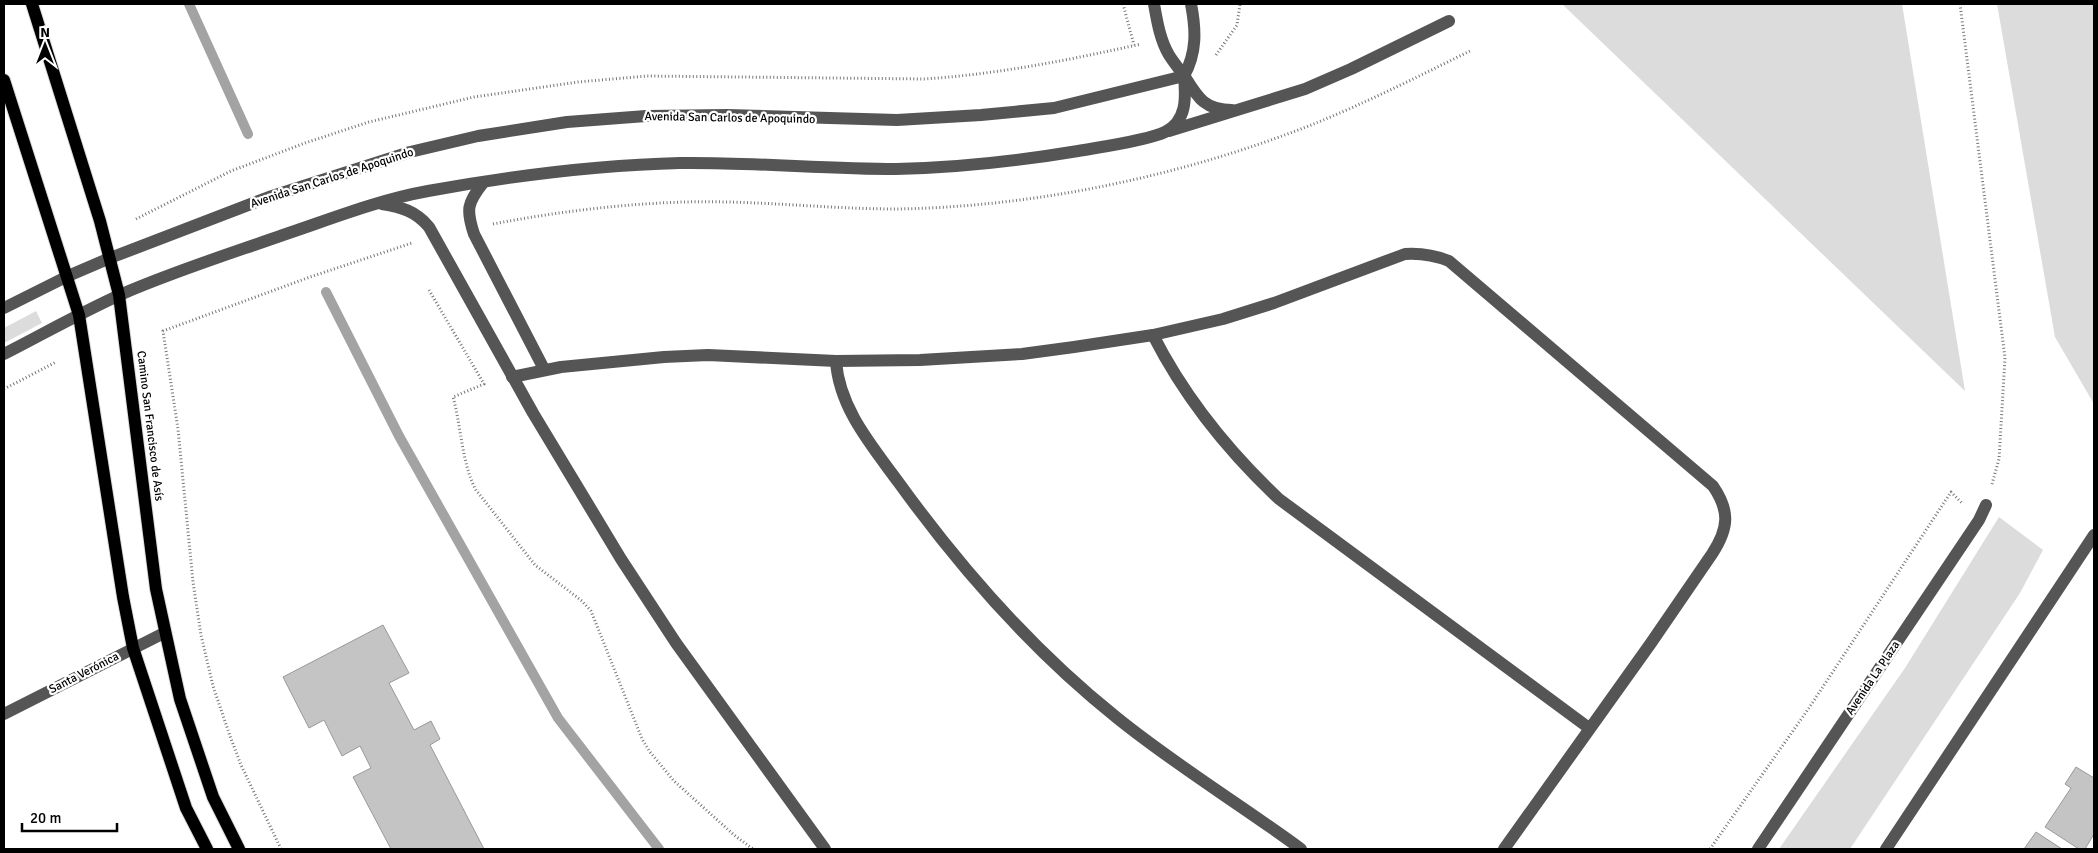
<svg xmlns="http://www.w3.org/2000/svg" width="2098" height="853" viewBox="0 0 2098 853" font-family="Signika,sans-serif">
  <style>
    .green { fill: #dcdcdc }
    .lines { fill: none; stroke-linecap: round; stroke-linejoin: round }
    .stream { stroke: #a3a3a3; stroke-width: 10 }
    .building { fill: #c4c4c4; stroke: #999 }
    .major-casing { stroke: #dbdbdb; stroke-width: 14 }
    .path { stroke: #777; stroke-width: 3; stroke-dasharray: 1 2.5; stroke-linecap: butt }
    .minor { stroke: #555; stroke-width: 12 }
    .major { stroke: #000; stroke-width: 12 }
    .labels { text-anchor: middle; dominant-baseline: central; stroke-width: 4.5; stroke-linejoin: round; paint-order: stroke }
    .street-label { font-size: 12px; fill: #000; stroke: #fff }
  </style>
  <rect width="100%" height="100%" fill="#fff"/>
  <g class="green">
    <polygon points="1562,4 1902,4 1965,391"/>
    <polygon points="1997,4 2094,4 2094,404 2055,337"/>
    <polygon points="36,311 42,323 4,343 4,328"/>
    <polygon points="1999,517 2043,550 2020,593 1850,849 1779,849 1905,668"/>
  </g>
  <g class="lines">
    <g class="stream">
      <polyline points="189,4 248,134"/>
      <polyline points="326,292 399,436 558,718 659,849"/>
    </g>
  </g>
  <g class="building">
    <polygon points="383,625 409,673 389,683 414,730 431,721 440,739 430,745 484,849 391,849 353,777 371,768 360,746 342,756 324,720 309,728 283,677"/>
    <polygon points="2076,767 2094,778 2094,834 2085,849 2079,849 2045,827 2071,788 2065,784"/>
    <polygon points="2036,832 2062,849 2024,849"/>
  </g>
  <g class="lines">
    <defs>
      <g id="major">
        <polyline points="32,4 100,221 119,295 156,589 180,699 213,797 239,849"/>
        <polyline points="4,80 79,315 123,597 133,648 186,808 207,849"/>
      </g>
    </defs>
    <use href="#major" class="major-casing"/>
    <g class="path">
      <polyline points="1123,4 1134,45"/>
      <polyline points="1960,4 2005,358 1999,459 1992,484"/>
      <polyline points="1216,55 1237,25 1240,4"/>
      <path d="M136,219L231,171L305,143L369,122L474,97L578,82L647,76L925,79C999,74 1069,60 1141,44"/>
      <path d="M493,224C556,212 620,204 684,202C755,200 826,209 896,209C1035,207 1182,176 1311,125C1366,103 1419,76 1472,50"/>
      <path d="M429,290L484,384L453,397C461,425 462,465 476,490L535,565L582,601L591,611L642,739L650,752L674,781L734,835L753,849"/>
      <polyline points="4,389 56,362"/>
      <polyline points="281,849 241,765 230,736 213,686 201,635 193,582 178,429 163,331 310,277 412,243"/>
      <polyline points="1710,849 1809,708 1951,492 1963,504"/>
    </g>
    <g class="minor">
      <path d="M1154,4C1157,21 1160,40 1169,55C1174,63 1180,70 1185,77C1198,98 1205,110 1232,110"/>
      <path d="M1184,76C1197,52 1196,30 1191,4"/>
      <polyline points="1169,131 1305,89 1351,69 1449,21"/>
      <path d="M483,183C467,203 466,210 474,234L544,369"/>
      <path d="M382,204C401,207 416,211 429,227L533,413L621,559L676,643L825,849"/>
      <polyline points="4,308 68,276 110,258 269,197 410,152 478,136 567,122 646,116 727,115 897,120 981,115 1054,108 1184,76"/>
      <path d="M1153,335C1184,396 1229,452 1279,499L1589,728"/>
      <path d="M4,354C43,334 82,312 122,294C175,271 229,254 283,235C331,219 378,200 428,191C511,176 596,165 680,163C752,162 824,169 896,169C957,168 1018,161 1078,151C1100,147 1146,141 1165,132C1187,121 1186,98 1184,76"/>
      <path d="M836,361C839,408 872,446 899,483C962,570 1032,650 1116,717C1175,765 1240,804 1301,849"/>
      <path d="M512,377L561,367L664,357L708,355L836,361L920,360L1022,354L1074,347L1153,335L1223,319L1274,303L1405,254C1421,253 1434,255 1449,261L1713,486C1730,511 1729,528 1712,554L1651,643L1504,849"/>
      <polyline points="4,714 164,633"/>
      <polyline points="1758,849 1979,520 1986,505"/>
      <polyline points="1886,849 2094,535"/>
    </g>
    <use href="#major" class="major"/>
  </g>
  <g class="labels">
    <g class="street-label">
      <text transform="translate(730 118) rotate(1)">Avenida San Carlos de Apoquindo</text>
      <text transform="translate(332 178) rotate(-18)">Avenida San Carlos de Apoquindo</text>
      <text transform="translate(150 426) rotate(83)">Camino San Francisco de Asís</text>
      <text transform="translate(84 673) rotate(-27)">Santa Verónica</text>
      <text transform="translate(1873 678) rotate(-56)">Avenida La Plaza</text>
    </g>
  </g>
  <rect width="2098" height="853" fill="none" stroke="#000000" stroke-width="10"/>
  <g transform="translate(45 45)" stroke="#ffffff" stroke-width="4" paint-order="stroke">
  <path d="M0-4L9 19L0 12L-9 19Z" fill="#000000"/>
  <text y="-8" font-size="14" font-weight="bold" text-anchor="middle" fill="#000000">N</text>
  </g>
  <path d="M22 823v8h95v-8" fill="none" stroke="#000000" stroke-width="2.5"/>
  <text x="30" y="823" font-size="15" fill="#000000" stroke="#ffffff" stroke-width="4" paint-order="stroke">20 m</text>
</svg>
